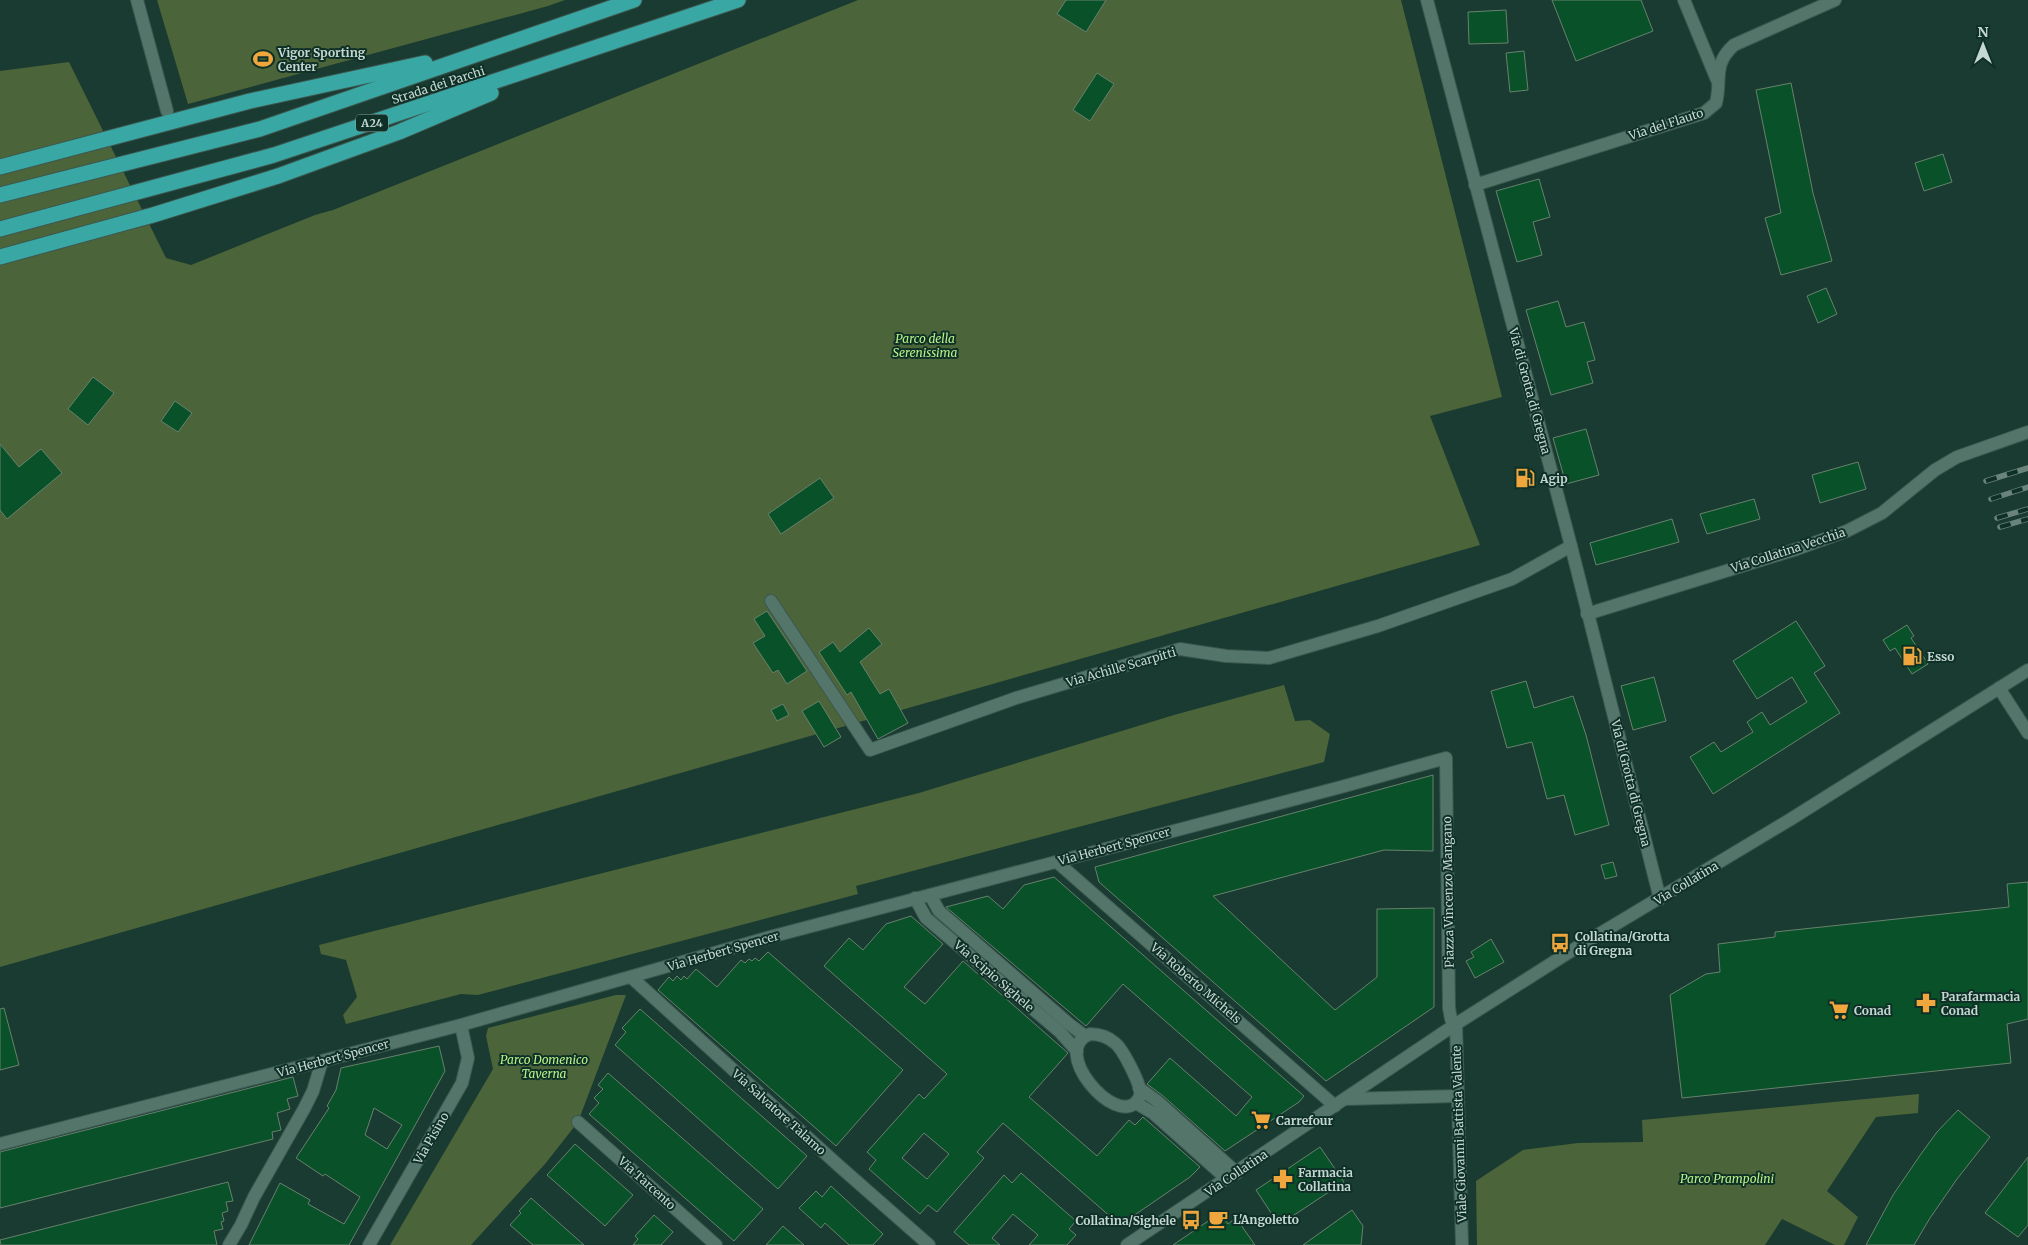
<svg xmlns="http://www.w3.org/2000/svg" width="2028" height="1245" viewBox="0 0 2028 1245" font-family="Merriweather,serif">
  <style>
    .green { fill: #4c6439 }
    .building { fill: #095128; stroke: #68816e; fill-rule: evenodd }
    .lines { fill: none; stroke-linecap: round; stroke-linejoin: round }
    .minor-casing { stroke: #3c5850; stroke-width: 14 }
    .highway-casing { stroke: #3c5850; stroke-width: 17 }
    .minor { stroke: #54756a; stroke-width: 12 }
    .highway { stroke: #39a8a5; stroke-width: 15 }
    .rail-casing { stroke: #6a847c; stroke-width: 5.5 }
    .rail { stroke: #0f3027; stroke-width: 4; stroke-dasharray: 11; stroke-linecap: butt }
    .labels { text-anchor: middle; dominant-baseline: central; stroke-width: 4; stroke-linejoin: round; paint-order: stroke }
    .shield { fill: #0f3027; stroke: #8ea59e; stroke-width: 1 }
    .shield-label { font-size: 11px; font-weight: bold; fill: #c5d7d1 }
    .poi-label { font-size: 12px; font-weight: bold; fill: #c5d7d1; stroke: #0f3027; text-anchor: start }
    .street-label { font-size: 12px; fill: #c5d7d1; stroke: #0f3027 }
    .park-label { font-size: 12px; font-style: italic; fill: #b8f288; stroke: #0f3027 }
  </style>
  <rect width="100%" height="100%" fill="#1a3b31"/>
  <g class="green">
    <polygon points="157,0 565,0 548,6 188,104"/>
    <polygon points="858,0 1401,0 1502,397 1430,416 1480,545 0,967 0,71 69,62 166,258 191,265 315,215 333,210"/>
    <polygon points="1284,685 1295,721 1310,720 1330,734 1324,762 856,886 858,894 478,995 461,994 346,1024 343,1015 357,997 346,960 321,954 319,945 919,793 1174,715"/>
    <polygon points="616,995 626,995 578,1122 545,1164 471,1245 390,1245 493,1069 486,1036 488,1028"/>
    <polygon points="1919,1094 1918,1113 1876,1117 1827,1191 1858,1217 1844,1245 1835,1245 1782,1219 1765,1245 1477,1245 1476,1181 1523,1150 1578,1143 1643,1142 1642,1120"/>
  </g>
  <g class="building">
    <polygon points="1066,0 1106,0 1086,32 1057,14"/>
    <polygon points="1552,0 1641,0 1653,31 1576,61"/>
    <polygon points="1506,10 1508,43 1469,44 1468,12"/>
    <polygon points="1524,51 1528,90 1510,92 1506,53"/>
    <polygon points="1097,73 1114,84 1090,121 1073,110"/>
    <polygon points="1791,83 1813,193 1832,261 1781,275 1765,218 1781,213 1756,90"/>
    <polygon points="1943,154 1952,182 1924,191 1915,163"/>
    <polygon points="1539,179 1550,217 1533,222 1542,255 1517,262 1496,191"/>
    <polygon points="1826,288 1837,314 1818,323 1807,296"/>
    <polygon points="1558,301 1566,327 1584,322 1595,360 1587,362 1593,383 1551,395 1526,310"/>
    <polygon points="93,377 114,393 88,425 68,409"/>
    <polygon points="175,401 192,413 178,432 161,421"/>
    <polygon points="1586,429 1599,475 1566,484 1553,438"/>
    <polygon points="0,444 19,467 41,449 62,473 7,519 0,510"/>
    <polygon points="1858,462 1866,489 1820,503 1812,475"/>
    <polygon points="1531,468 1536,484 1520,489 1515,473"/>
    <polygon points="820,478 834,498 781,534 768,514"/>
    <polygon points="1754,499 1760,519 1707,534 1700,514"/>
    <polygon points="1672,519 1679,542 1596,565 1590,543"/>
    <polygon points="767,611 807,671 787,684 778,670 773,673 753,643 765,636 754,619"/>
    <polygon points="1796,621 1825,666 1814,673 1840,713 1713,794 1690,757 1714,742 1721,752 1753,732 1747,722 1762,712 1770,725 1807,702 1792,677 1757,699 1733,661"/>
    <polygon points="1907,625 1914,636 1911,638 1928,664 1912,674 1895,648 1890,651 1883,640"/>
    <polygon points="869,628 882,644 860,662 880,694 889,689 908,723 878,739 851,692 847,695 819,652 833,642 840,652"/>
    <polygon points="1654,677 1666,721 1633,730 1621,686"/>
    <polygon points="1526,681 1534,708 1573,696 1586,735 1609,825 1575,835 1564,795 1547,799 1532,742 1507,748 1491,691"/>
    <polygon points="819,701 841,737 824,747 802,711"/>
    <polygon points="783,704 789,715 777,721 771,710"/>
    <polygon points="1433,775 1433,851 1384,850 1213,896 1335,1010 1377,977 1377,909 1434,908 1434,1007 1326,1081 1099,882 1095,867"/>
    <polygon points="1613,862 1617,876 1605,879 1601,865"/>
    <polygon points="1054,877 1304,1096 1299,1102 1225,1151 1162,1095 1147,1084 1170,1058 1236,1116 1252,1097 1123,984 1086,1026 946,907 988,896 1003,909 1024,885"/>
    <polygon points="2028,882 2028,1019 2007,1024 2011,1063 1682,1098 1670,995 1706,974 1720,972 1718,944 1775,937 1775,932 2009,907 2007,884"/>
    <path d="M911,916L943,944L904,987L925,1004L963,961L1068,1053L1029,1097L1097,1156L1129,1120L1135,1125L1143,1117L1200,1167L1190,1177L1120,1225L1003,1123L977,1152L984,1158L937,1212L928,1205L920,1214L869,1169L876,1160L867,1152L919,1094L924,1099L947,1074L824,966L849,938L863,950L886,924ZM924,1133L949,1154L927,1179L902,1158Z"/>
    <polygon points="1491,939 1504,962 1475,978 1466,961 1474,957 1471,952"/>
    <polygon points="768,952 903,1070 836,1146 658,990 669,977 673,981 677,976 681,980 684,976 687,979 696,969 717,987 741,960 745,963 749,959 752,961 755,958 759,961"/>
    <polygon points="4,1008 19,1065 0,1070 0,1009"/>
    <polygon points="640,1009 807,1156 778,1189 615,1045 626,1032 622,1028"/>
    <path d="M439,1046L445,1071L349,1245H249L280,1183L310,1200L308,1204L344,1224L360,1197L325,1174L323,1176L296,1158L329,1108L327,1106L336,1090L341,1068ZM374,1108L402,1125L387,1149L365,1135Z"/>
    <polygon points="608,1073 763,1209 734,1241 589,1114 599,1103 594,1098 603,1089 598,1085"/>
    <polygon points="293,1077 298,1096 287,1099 290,1109 277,1113 281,1130 272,1132 273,1139 0,1208 0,1152"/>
    <polygon points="1958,1110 1990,1137 1957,1179 1930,1218 1914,1245 1866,1245 1893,1195 1921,1154 1937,1132"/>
    <polygon points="575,1144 633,1195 605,1226 547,1175"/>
    <polygon points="1320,1147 1344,1182 1279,1225 1256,1190"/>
    <polygon points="2028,1157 2028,1225 2018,1237 1985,1213"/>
    <polygon points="1021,1173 1076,1221 1069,1229 1076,1235 1067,1245 1029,1245 1038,1235 1013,1214 992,1238 1000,1245 969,1245 954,1232 1004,1175 1012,1183"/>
    <polygon points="228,1182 233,1201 226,1202 228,1211 222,1213 224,1221 221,1222 223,1229 214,1231 217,1245 1,1245 0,1240"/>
    <polygon points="831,1186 883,1234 873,1245 849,1245 825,1223 821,1228 799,1208 816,1191 822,1197"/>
    <polygon points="531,1198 584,1245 533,1245 510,1225 521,1213 519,1211"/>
    <polygon points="1352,1210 1363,1226 1361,1245 1303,1245"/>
    <polygon points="1220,1213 1228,1224 1236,1218 1255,1245 1173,1245"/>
    <polygon points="654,1215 673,1232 661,1245 633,1245 638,1239 635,1236"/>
    <polygon points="783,1226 804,1245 766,1245"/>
  </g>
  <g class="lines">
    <defs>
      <g id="minor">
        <polyline points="137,0 167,111"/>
        <polyline points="1427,0 1571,546 1660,899"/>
        <polyline points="1684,0 1717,80"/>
        <path d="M1475,185L1704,113L1716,103C1722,79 1712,65 1734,45L1835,0"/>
        <polyline points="771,601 870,750 1016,698 1180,649 1226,656 1269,658 1378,626 1512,579 1571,546"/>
        <polyline points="1587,614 1797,549 1847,531 1882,513 1935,470 1957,457 2028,432"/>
        <polyline points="1999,688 2028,733"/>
        <polyline points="1057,862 1335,1106"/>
        <polyline points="930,895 939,911 1069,1024 1085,1036"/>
        <polyline points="915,898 926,918 1060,1032 1077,1051"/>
        <polyline points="631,977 838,1165 929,1245"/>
        <polyline points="1456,1024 1462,1245"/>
        <path d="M1090,1034C1099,1034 1108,1037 1115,1043C1123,1049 1138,1080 1140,1090C1141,1094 1140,1098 1137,1101C1116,1128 1048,1050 1090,1034Z"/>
        <polyline points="1139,1088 1157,1101 1237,1173"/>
        <polyline points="1345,1099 1457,1096"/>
        <polyline points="1136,1103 1153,1113 1227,1179"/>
        <polyline points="578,1122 716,1245"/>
        <polyline points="0,1144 461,1025 770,937 1341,787 1446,758 1449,1008 1451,1019 1456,1024"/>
        <polyline points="229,1245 241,1225 254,1197 304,1109 313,1091 322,1061"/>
        <polyline points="369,1245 462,1083 468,1058 461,1025"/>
        <polyline points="1127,1245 1456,1024 1571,951 1791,819 2028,670"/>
      </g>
      <g id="highway">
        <polyline points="0,167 250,101 425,63"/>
        <polyline points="0,195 260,129 634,0"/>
        <polyline points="0,229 274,155 738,0"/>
        <polyline points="0,257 153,215 278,176 399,132 491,93"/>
      </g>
    </defs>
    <use href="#minor" class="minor-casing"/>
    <use href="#highway" class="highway-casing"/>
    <use href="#minor" class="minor"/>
    <use href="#highway" class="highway"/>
    <defs>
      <g id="rail">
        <polyline points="1986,481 2028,468"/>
        <polyline points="1991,499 2028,487"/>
        <polyline points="1997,518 2028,509"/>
        <polyline points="2000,527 2028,519"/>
      </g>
    </defs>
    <use href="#rail" class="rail-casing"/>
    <use href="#rail" class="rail"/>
  </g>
  <defs>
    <symbol id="stadium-bare" viewBox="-9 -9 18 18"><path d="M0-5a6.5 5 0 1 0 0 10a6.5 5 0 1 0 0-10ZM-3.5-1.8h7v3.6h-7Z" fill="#efa73d" stroke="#0f3027" stroke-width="2.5" paint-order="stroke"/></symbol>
    <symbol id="fuel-bare" viewBox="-9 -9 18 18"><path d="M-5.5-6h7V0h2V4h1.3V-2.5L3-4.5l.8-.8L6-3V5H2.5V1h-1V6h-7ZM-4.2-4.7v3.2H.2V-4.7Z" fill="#efa73d" stroke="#0f3027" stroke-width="2.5" paint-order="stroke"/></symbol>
    <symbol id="bus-bare" viewBox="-9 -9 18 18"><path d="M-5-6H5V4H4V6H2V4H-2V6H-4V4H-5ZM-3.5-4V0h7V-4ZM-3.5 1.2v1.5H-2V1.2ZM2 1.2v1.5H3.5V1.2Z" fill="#efa73d" stroke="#0f3027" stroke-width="2.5" paint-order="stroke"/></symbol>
    <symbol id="pharmacy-bare" viewBox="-9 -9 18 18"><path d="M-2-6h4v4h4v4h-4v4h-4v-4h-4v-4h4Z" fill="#efa73d" stroke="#0f3027" stroke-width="2.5" paint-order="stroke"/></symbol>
    <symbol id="supermarket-bare" viewBox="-9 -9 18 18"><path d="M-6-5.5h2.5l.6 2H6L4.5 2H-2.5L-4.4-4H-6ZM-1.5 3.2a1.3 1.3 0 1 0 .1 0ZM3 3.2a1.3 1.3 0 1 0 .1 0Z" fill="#efa73d" stroke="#0f3027" stroke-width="2.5" paint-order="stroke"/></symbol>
    <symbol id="cafe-bare" viewBox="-9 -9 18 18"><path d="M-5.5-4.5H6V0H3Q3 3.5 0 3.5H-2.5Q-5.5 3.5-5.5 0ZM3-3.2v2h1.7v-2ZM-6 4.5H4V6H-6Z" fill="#efa73d" stroke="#0f3027" stroke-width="2.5" paint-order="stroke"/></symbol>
  </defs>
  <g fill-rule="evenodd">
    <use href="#stadium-bare" x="249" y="45" width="28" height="28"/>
    <use href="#fuel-bare" x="1511" y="464" width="28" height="28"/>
    <use href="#fuel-bare" x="1898" y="642" width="28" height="28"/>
    <use href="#bus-bare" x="1546" y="929" width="28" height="28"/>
    <use href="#pharmacy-bare" x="1912" y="989" width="28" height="28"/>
    <use href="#supermarket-bare" x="1825" y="996" width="28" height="28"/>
    <use href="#supermarket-bare" x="1247" y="1106" width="28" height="28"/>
    <use href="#pharmacy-bare" x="1269" y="1165" width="28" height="28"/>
    <use href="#cafe-bare" x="1204" y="1205" width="28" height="28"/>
    <use href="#bus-bare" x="1177" y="1206" width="28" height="28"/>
  </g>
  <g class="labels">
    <rect class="shield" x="356" y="114.5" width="32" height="17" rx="4"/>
    <g class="shield-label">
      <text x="372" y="123">A24</text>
    </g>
    <g class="poi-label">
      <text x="278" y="52">Vigor Sporting<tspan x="278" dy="14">Center</tspan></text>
      <text x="1540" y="478">Agip</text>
      <text x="1927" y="656">Esso</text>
      <text x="1575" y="936">Collatina/Grotta<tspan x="1575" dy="14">di Gregna</tspan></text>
      <text x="1941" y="996">Parafarmacia<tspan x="1941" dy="14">Conad</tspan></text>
      <text x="1854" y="1010">Conad</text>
      <text x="1276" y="1120">Carrefour</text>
      <text x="1298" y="1172">Farmacia<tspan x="1298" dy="14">Collatina</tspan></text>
      <text x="1233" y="1219">L'Angoletto</text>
      <text x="1176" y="1220" text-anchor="end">Collatina/Sighele</text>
    </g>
    <g class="street-label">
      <text transform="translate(438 85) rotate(-18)">Strada dei Parchi</text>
      <text transform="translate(1666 124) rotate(-18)">Via del Flauto</text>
      <text transform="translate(1530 391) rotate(75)">Via di Grotta di Gregna</text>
      <text transform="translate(1788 550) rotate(-18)">Via Collatina Vecchia</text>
      <text transform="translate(1121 667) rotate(-16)">Via Achille Scarpitti</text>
      <text transform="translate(1631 783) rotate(76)">Via di Grotta di Gregna</text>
      <text transform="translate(1114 846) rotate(-15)">Via Herbert Spencer</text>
      <text transform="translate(1686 883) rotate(-31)">Via Collatina</text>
      <text transform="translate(1448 892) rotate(-91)">Piazza Vincenzo Mangano</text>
      <text transform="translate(723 951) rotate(-16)">Via Herbert Spencer</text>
      <text transform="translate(994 976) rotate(41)">Via Scipio Sighele</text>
      <text transform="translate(1196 983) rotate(41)">Via Roberto Michels</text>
      <text transform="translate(333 1058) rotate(-15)">Via Herbert Spencer</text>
      <text transform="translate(779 1112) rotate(42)">Via Salvatore Talamo</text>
      <text transform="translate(1459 1134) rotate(-92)">Viale Giovanni Battista Valente</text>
      <text transform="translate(431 1138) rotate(-60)">Via Pisino</text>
      <text transform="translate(1236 1173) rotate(-34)">Via Collatina</text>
      <text transform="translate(647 1183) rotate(42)">Via Tarcento</text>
    </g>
    <g class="park-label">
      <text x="925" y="338">Parco della<tspan x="925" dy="14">Serenissima</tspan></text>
      <text x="544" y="1059">Parco Domenico<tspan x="544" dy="14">Taverna</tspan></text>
      <text x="1727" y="1178">Parco Prampolini</text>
    </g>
  </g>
  <g transform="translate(1983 45)" stroke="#0f3027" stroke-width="4" paint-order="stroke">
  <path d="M0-4L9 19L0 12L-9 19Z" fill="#c5d7d1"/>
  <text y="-8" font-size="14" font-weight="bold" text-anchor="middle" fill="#c5d7d1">N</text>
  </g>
</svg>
